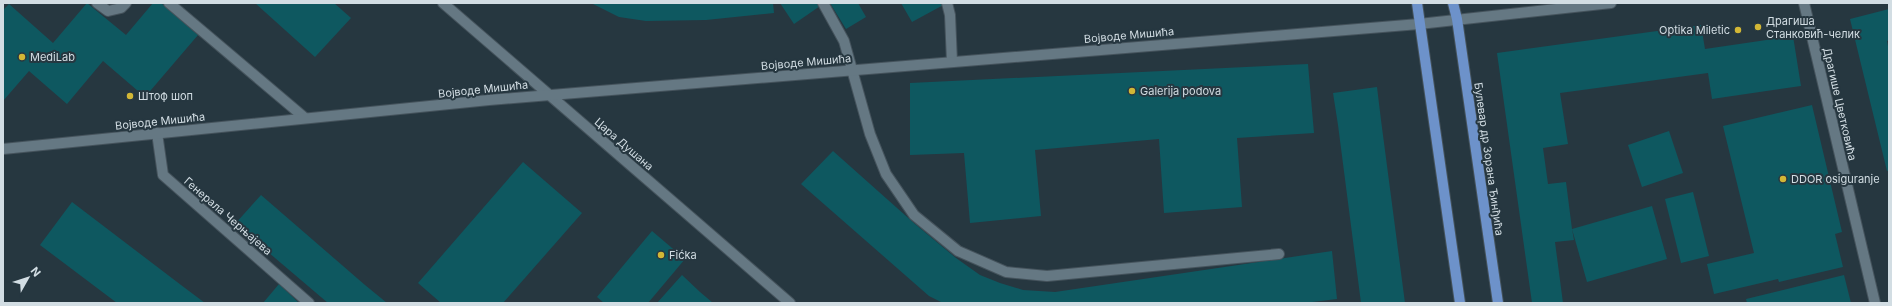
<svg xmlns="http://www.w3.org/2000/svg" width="1892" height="306" viewBox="0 0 1892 306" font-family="Inter,sans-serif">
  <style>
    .building { fill: #0e5860 }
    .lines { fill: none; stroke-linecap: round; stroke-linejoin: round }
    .minor-casing { stroke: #45535c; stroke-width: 12 }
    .major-casing { stroke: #45535c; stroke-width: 12 }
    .minor { stroke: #657883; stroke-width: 10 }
    .major { stroke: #6d92ca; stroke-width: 10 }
    .poi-dot { fill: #d2b736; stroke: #263740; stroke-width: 1.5 }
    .labels { text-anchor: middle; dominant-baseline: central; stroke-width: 4; stroke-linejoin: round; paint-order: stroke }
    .poi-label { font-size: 11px; fill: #d2dde3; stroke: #263740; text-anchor: start }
    .street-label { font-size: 11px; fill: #d2dde3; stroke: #263740 }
  </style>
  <rect width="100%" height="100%" fill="#263740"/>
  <g class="building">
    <polygon points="87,3 126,35 153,3 161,3 198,35 145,97 103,61 67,104 29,71 3,101 3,10 9,4 53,43"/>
    <polygon points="255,3 334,3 351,18 315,57"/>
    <polygon points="591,3 773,3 774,13 706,20 646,21 619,17"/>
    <polygon points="780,3 822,3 823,4 794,24"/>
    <polygon points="830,3 858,3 866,17 846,29"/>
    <polygon points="901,3 947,3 912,22"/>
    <polygon points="1889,9 1889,40 1887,41 1889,51 1889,170 1887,171 1850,19"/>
    <polygon points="1701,25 1705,49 1793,36 1801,86 1712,99 1708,73 1560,93 1568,144 1543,148 1548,184 1566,182 1572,229 1652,206 1667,259 1587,282 1572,229 1574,240 1555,242 1563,303 1532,303 1497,53"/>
    <polygon points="1308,64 1314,133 1237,138 1242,207 1164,213 1159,139 1035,150 1041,216 970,223 964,153 910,155 910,83"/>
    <polygon points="1377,87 1381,120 1405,303 1361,303 1338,125 1333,93"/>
    <polygon points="1812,105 1842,232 1835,234 1843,267 1779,282 1778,279 1714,294 1707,264 1754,253 1723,126"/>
    <polygon points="1669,131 1683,173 1642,187 1628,145"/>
    <polygon points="833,151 915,224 956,258 980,275 1000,283 1023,290 1055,292 1332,251 1337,299 1304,303 943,303 929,296 801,184"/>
    <polygon points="523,162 582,213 503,303 441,303 418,283"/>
    <polygon points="1693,192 1709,256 1681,263 1665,199"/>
    <polygon points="261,195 365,285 387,303 328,303 235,224"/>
    <polygon points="72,202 181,285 205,303 117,303 40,245"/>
    <polygon points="652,231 685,259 648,303 604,303 597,297"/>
    <polygon points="682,275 700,292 713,303 657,303"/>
    <polygon points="1844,275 1851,303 1747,303 1746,299"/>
    <polygon points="279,284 299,303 263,303"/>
  </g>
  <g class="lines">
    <defs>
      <g id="minor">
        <polyline points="97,3 108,11 121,8 126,3"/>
        <polyline points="169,3 305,118"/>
        <polyline points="443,3 790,303"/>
        <polyline points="823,3 844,41 870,134 886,174 914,215 958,251 1006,272 1047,276 1279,254"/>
        <polyline points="947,3 950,15 952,62"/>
        <polyline points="1804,3 1875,303"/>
        <polyline points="157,133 163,175 309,303"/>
        <polyline points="3,149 489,100 1419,24 1611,3"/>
      </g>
      <g id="major">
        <polyline points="1417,3 1460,303"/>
        <polyline points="1453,3 1457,19 1498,303"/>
      </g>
    </defs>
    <use href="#minor" class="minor-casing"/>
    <use href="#major" class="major-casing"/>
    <use href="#minor" class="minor"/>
    <use href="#major" class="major"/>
  </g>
  <g class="poi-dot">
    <circle cx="1758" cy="27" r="4"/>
    <circle cx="1738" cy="30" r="4"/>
    <circle cx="22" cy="57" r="4"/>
    <circle cx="1132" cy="91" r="4"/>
    <circle cx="130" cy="96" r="4"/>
    <circle cx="1783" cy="179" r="4"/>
    <circle cx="661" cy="255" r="4"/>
  </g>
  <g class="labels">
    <g class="poi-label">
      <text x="1766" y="21">Драгиша<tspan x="1766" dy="13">Станковић-челик</tspan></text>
      <text x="1730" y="30" text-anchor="end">Optika Miletic</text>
      <text x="30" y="57">MediLab</text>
      <text x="1140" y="91">Galerija podova</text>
      <text x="138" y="96">Штоф шоп</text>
      <text x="1791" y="179">DDOR osiguranje</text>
      <text x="669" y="255">Fićka</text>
    </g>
    <g class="street-label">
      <text transform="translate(1129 35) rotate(-5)">Војводе Мишића</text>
      <text transform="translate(806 62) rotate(-5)">Војводе Мишића</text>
      <text transform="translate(483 89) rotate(-6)">Војводе Мишића</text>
      <text transform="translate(1840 104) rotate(77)">Драгише Цветковића</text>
      <text transform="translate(160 121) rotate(-6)">Војводе Мишића</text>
      <text transform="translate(624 144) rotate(41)">Цара Душана</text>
      <text transform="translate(1489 159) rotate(82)">Булевар др Зорана Ђинђића</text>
      <text transform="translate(228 216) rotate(41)">Генерала Черњајева</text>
    </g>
  </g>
  <rect width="1892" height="306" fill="none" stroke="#d2dde3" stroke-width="8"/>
  <g transform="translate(28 278) rotate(51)" stroke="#263740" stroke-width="3" paint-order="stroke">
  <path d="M0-3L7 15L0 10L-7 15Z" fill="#d2dde3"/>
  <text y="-6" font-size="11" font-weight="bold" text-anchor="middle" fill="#d2dde3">N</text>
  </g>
</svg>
